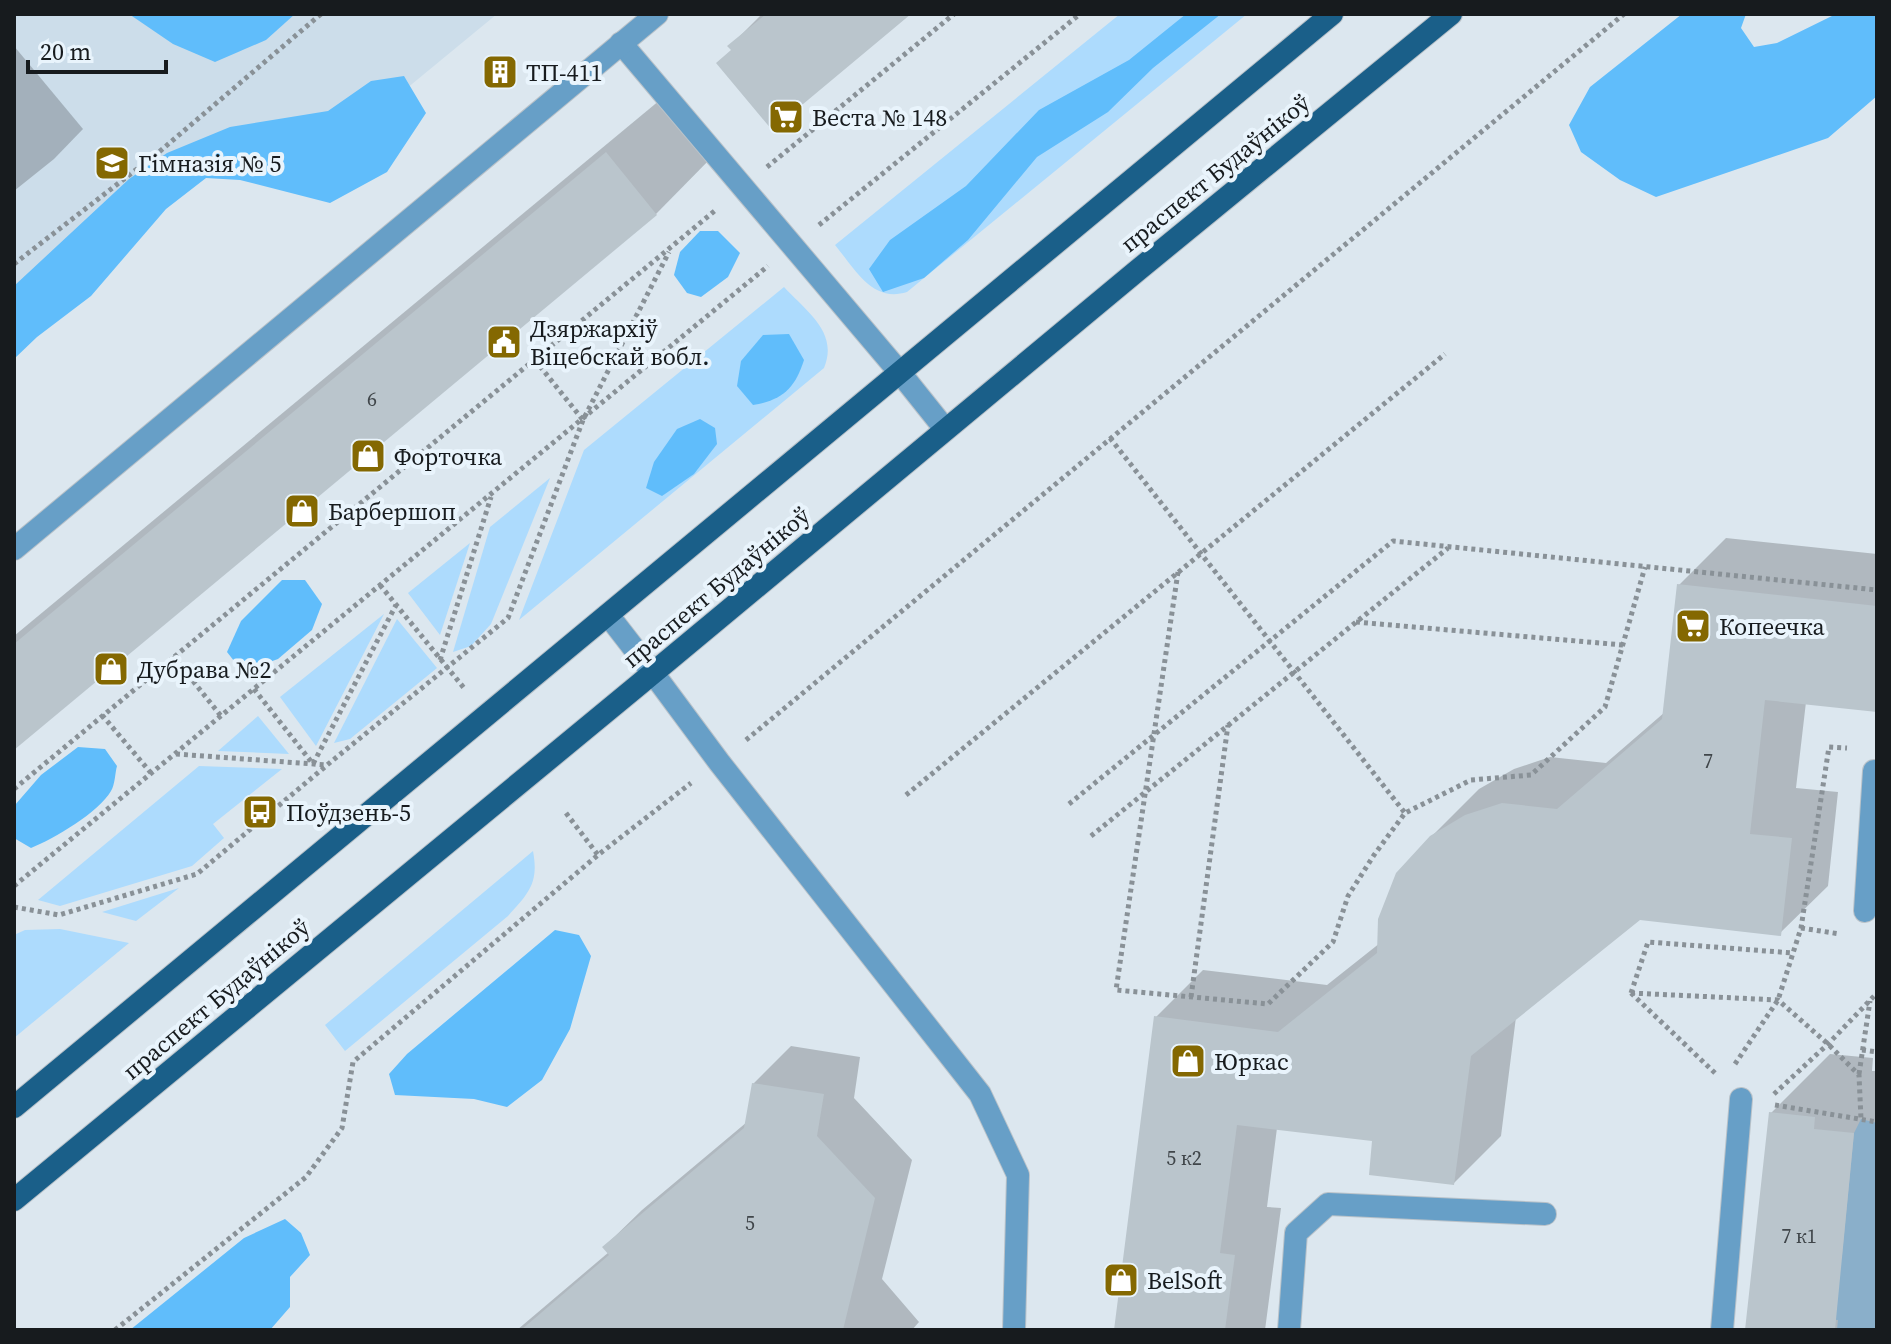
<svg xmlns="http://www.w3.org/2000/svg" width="1891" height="1344" viewBox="0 0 1891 1344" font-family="'Source Serif 4',serif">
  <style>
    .built { fill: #ccddea }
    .green { fill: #addbfd }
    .forest { fill: #60bdfb }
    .shadow { fill: #0003 }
    .building { fill: #bac5cc }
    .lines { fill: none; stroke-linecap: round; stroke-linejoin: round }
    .service-casing { stroke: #b9c2c9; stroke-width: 24 }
    .minor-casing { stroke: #b9c2c9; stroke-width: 24 }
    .primary-casing { stroke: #b9c2c9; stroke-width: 24 }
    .path { stroke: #899197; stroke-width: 5; stroke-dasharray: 4 4; stroke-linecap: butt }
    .service { stroke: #679fc7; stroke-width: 22 }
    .minor { stroke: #679fc7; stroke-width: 22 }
    .primary { stroke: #1a5f89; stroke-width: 22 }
    .labels { text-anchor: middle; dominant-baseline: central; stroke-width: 8; stroke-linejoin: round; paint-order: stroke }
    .number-label { font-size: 20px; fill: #40464a }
    .poi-label { font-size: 24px; fill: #171b1e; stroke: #e9f4fc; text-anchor: start }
    .street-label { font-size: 24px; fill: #171b1e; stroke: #e9f4fc }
  </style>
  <rect width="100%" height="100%" fill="#dce7ef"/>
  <polygon class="built" points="14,14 497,14 310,168 217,157 14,313"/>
  <g class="green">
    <path d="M1120,14H1247L907,292C872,303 855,269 835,245Z"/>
    <path d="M784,287C806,311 839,332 824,368L519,620L584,450Z"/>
    <polygon points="550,478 491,624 471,646 453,652 490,527"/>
    <polygon points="470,543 440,635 408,593"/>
    <polygon points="384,614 316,746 280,697"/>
    <polygon points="397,619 437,668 350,739 334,743"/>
    <polygon points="258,716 289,754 218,751"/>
    <polygon points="199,766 282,769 213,824 224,838 192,866 60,906 38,900"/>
    <path d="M533,851C539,883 529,893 508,916L345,1051L325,1025Z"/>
    <polygon points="179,888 136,921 102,912"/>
    <polygon points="60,929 129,943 14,1038 14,935 25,930"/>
    <polygon points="1861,1119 1877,1123 1877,1330 1837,1330 1838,1320 1826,1319 1842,1255 1854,1133"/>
  </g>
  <g class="forest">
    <polygon points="129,14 295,14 266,40 215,62 173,44"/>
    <polygon points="1186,14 1221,14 1153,68 1108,112 1037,157 968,240 924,278 883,292 869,269 890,240 966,186 1039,110 1129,60"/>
    <polygon points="1682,14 1746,14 1741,28 1754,47 1777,43 1836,14 1877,14 1877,96 1828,138 1656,197 1620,180 1581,152 1569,125 1590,87"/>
    <polygon points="404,76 426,113 387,172 330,203 240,180 206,178 166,209 91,296 37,337 14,359 14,286 129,179 167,153 230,127 328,111 371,81"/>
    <polygon points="700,231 718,231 740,253 728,277 701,297 687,293 674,275 680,252"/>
    <path d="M789,334L804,360C795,388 783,400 753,405L737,386L741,361L763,335Z"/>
    <polygon points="700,419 715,428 717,444 694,474 662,496 646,488 654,462 677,429"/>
    <polygon points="282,580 305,580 322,604 312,630 278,659 250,669 238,666 227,652 241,621"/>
    <path d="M78,747L105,749L117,766C115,773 115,785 111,791C99,812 54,839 31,848L14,838L15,805L41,775Z"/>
    <polygon points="555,930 579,935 591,956 570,1029 542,1080 507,1107 474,1099 395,1095 389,1074 407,1054"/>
    <polygon points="285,1219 301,1233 310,1255 290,1277 290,1307 270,1330 130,1330 244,1238"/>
  </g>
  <g class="shadow">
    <polygon points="762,14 908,14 733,49 730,46"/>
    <polygon points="14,46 83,129 54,159 14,191"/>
    <polygon points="666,95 715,154 656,214 14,748 14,636"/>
    <polygon points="1726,538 1877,554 1877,710 1806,702 1796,788 1838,792 1828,886 1780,933 1639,918 1516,1017 1501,1136 1454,1183 1375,1140 1277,1128 1267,1207 1281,1208 1265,1330 1117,1330 1156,1017 1203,970 1327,985 1380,943 1431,837 1479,789 1514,769 1550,757 1606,763 1665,712 1679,585"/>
    <polygon points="791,1046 860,1057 854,1098 912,1160 882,1279 919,1322 912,1330 517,1330 609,1252 604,1247 642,1210 747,1122 753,1084"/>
    <polygon points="1830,1054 1873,1058 1872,1071 1877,1071 1877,1330 1748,1330 1771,1113"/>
  </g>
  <g class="building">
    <polygon points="766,14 911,14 772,130 716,63 731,50 727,46"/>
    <polygon points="606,152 657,215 14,750 14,644"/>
    <polygon points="1677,584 1877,606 1877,712 1765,700 1750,834 1792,838 1781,936 1640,920 1471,1056 1454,1185 1369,1175 1372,1141 1237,1125 1220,1253 1235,1255 1225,1330 1114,1330 1154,1016 1278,1032 1377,953 1378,919 1396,873 1430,836 1465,815 1502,803 1557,809 1662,719"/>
    <polygon points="752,1083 824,1094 817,1136 875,1198 843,1330 521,1330 609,1255 602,1247 744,1128"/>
    <polygon points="1769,1112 1815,1117 1814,1129 1854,1133 1835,1330 1745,1330"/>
  </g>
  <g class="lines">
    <defs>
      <g id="service">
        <polyline points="621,43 901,374"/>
        <polyline points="14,549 657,14"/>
        <polyline points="653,673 719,762 980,1094 1018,1175 1014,1330"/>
        <polyline points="1865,911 1874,771 1877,771"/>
        <polyline points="1289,1330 1296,1233 1328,1204 1545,1214"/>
        <polyline points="1722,1330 1741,1099"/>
      </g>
      <g id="minor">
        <polyline points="901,374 945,429"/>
        <polyline points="608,615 653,673"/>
      </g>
      <g id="primary">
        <path d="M14,1107C452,741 894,380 1332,14"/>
        <polyline points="14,1200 653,673 1138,270 1451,14"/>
      </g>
    </defs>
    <use href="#service" class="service-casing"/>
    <use href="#minor" class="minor-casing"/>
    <use href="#primary" class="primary-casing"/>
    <g class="path">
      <polyline points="767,167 954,14"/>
      <polyline points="819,225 1080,14"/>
      <polyline points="14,264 159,152 321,14"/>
      <polyline points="535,360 583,420"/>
      <polyline points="1110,438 1405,813"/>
      <polyline points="1178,572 1116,990 1268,1004 1333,942 1348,896 1374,855 1405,813 1471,780 1531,775 1605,707 1645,567"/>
      <polyline points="380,585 464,688"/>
      <polyline points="1356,622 1623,645"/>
      <polyline points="173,656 221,716"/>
      <polyline points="440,660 491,497"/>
      <polyline points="254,689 313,764 396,605"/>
      <polyline points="102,715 151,773"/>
      <polyline points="746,740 1624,14"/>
      <polyline points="176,754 327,765 508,618 583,420 669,252"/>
      <polyline points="14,789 717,209"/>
      <polyline points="906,795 1445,354"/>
      <polyline points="1069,804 1393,541 1877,590"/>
      <polyline points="566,813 598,855"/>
      <polyline points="1091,836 1448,548"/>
      <polyline points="14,886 768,266"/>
      <polyline points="14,907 59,915 197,874 326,766"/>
      <polyline points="1801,928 1840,934"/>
      <polyline points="1631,993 1778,1000 1828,1044 1859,1075 1861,1119"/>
      <polyline points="1631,993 1716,1074"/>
      <polyline points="1631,993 1648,942 1793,953"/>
      <polyline points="1191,997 1228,725"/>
      <polyline points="1862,1050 1877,1052"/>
      <polyline points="1735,1064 1778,1000 1801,928 1829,747 1847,748"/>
      <polyline points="1859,1074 1870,1001"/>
      <polyline points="1774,1094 1828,1044 1877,993"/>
      <polyline points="1775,1105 1877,1122"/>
      <polyline points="115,1330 306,1177 342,1128 353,1062 598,855 691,783"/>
    </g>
    <use href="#service" class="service"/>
    <use href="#minor" class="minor"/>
    <use href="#primary" class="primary"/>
  </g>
  <defs>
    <symbol id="building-square" viewBox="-11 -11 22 22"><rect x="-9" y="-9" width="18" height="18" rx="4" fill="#846801" stroke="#e9f4fc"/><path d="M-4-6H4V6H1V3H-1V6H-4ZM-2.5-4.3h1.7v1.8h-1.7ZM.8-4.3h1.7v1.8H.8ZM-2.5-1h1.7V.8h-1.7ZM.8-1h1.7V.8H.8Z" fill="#fff"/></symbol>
    <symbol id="supermarket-square" viewBox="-11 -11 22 22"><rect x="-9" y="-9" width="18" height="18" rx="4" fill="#846801" stroke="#e9f4fc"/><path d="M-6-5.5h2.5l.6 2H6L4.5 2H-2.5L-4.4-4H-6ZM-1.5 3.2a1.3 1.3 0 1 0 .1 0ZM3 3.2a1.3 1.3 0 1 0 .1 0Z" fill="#fff"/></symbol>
    <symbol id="school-square" viewBox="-11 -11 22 22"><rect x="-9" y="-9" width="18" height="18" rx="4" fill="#846801" stroke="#e9f4fc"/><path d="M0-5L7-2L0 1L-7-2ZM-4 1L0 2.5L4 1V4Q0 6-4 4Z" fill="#fff"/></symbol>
    <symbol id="civic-square" viewBox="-11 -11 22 22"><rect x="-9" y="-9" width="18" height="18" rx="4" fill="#846801" stroke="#e9f4fc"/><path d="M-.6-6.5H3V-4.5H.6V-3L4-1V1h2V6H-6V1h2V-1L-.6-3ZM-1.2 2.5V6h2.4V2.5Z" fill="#fff"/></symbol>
    <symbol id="shop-square" viewBox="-11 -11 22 22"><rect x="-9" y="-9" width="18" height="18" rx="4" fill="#846801" stroke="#e9f4fc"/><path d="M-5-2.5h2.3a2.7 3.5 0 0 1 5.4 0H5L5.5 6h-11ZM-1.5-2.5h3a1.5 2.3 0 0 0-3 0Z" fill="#fff"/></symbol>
    <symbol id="bus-square" viewBox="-11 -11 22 22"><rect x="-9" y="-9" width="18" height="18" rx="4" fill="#846801" stroke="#e9f4fc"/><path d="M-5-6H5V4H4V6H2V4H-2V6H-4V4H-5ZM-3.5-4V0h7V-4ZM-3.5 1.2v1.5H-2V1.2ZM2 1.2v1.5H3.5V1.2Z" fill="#fff"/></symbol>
  </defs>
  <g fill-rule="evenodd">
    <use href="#building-square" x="480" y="52" width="40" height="40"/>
    <use href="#supermarket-square" x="766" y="97" width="40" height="40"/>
    <use href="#school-square" x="92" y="143" width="40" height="40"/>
    <use href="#civic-square" x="484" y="322" width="40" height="40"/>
    <use href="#shop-square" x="348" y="436" width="40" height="40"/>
    <use href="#shop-square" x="282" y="491" width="40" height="40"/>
    <use href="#supermarket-square" x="1673" y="606" width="40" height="40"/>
    <use href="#shop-square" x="91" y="649" width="40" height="40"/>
    <use href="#bus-square" x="240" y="792" width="40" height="40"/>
    <use href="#shop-square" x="1168" y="1041" width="40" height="40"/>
    <use href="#shop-square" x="1101" y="1260" width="40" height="40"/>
  </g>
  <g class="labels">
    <g class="number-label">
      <text x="372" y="399">6</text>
      <text x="1708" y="761">7</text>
      <text x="1184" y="1158">5 к2</text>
      <text x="750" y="1223">5</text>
      <text x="1799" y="1236">7 к1</text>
    </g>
    <g class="poi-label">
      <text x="526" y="72">ТП-411</text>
      <text x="812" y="117">Веста № 148</text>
      <text x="138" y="163">Гімназія № 5</text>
      <text x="530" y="328">Дзяржархіў<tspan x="530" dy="28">Віцебскай вобл.</tspan></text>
      <text x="394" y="456">Форточка</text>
      <text x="328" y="511">Барбершоп</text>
      <text x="1719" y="626">Копеечка</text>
      <text x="137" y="669">Дубрава №2</text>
      <text x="286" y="812">Поўдзень-5</text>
      <text x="1214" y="1061">Юркас</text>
      <text x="1147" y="1280">BelSoft</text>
    </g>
    <g class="street-label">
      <text transform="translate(1215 173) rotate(-39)">праспект Будаўнікоў</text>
      <text transform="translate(716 587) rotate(-40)">праспект Будаўнікоў</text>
      <text transform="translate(216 999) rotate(-40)">праспект Будаўнікоў</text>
    </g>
  </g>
  <rect width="1891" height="1344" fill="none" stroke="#171b1e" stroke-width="32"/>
  <path d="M28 60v12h138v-12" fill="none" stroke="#171b1e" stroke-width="4"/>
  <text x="40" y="60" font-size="24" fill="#171b1e" stroke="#e9f4fc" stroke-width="6" paint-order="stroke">20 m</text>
</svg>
